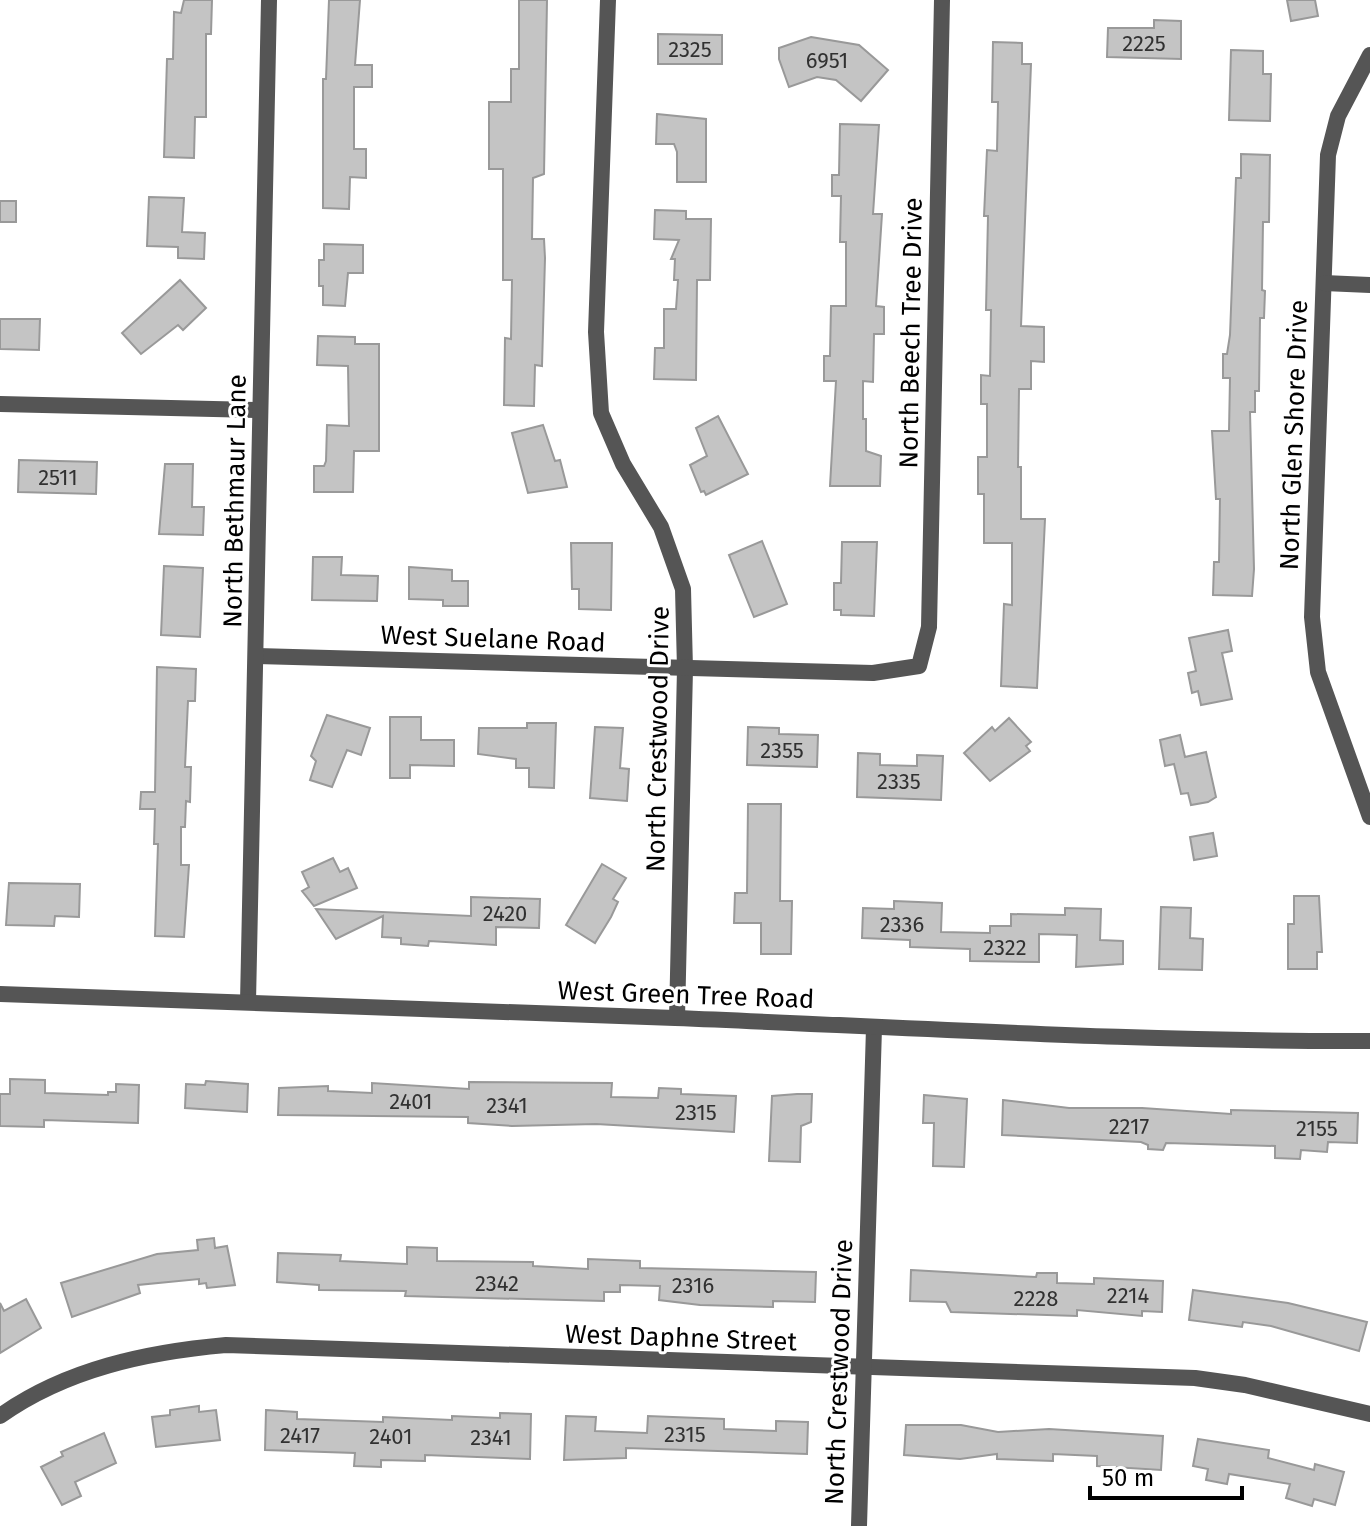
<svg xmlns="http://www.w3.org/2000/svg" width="1370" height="1526" viewBox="0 0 1370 1526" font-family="'Fira Sans',sans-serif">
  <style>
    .building { fill: #c4c4c4; stroke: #999; stroke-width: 2 }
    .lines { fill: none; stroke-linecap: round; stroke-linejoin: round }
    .minor { stroke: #555; stroke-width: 16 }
    .tertiary { stroke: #555; stroke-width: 16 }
    .labels { text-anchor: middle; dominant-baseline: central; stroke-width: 6; stroke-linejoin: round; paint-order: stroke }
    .number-label { font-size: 22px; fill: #313131 }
    .street-label { font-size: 26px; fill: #000; stroke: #fff }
  </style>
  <rect width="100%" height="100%" fill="#fff"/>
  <g class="building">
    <polygon points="184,0 212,0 211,34 206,34 206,117 195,117 194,158 164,157 167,59 173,59 174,12 181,13"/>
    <polygon points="329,0 360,0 355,65 372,65 372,87 354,87 354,149 366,149 366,178 350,177 349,209 323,208 323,79 326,79"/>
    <polygon points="519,0 547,0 544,174 533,178 532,239 544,239 545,258 542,366 535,365 534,406 504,405 505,338 511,339 512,280 503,280 503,169 489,169 489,102 511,102 511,69 519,69"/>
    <polygon points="1287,0 1315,0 1318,16 1291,21"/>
    <polygon points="1154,20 1181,21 1181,59 1107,57 1108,28 1154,28"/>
    <polygon points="658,34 722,35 722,64 658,64"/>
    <polygon points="811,37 859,45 888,70 861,101 836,80 817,77 789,87 779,59 779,48"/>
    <polygon points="993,42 1022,43 1022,64 1031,64 1021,326 1044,327 1044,362 1031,361 1031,389 1019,389 1018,467 1021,467 1021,519 1045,519 1037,688 1001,686 1004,604 1012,605 1012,543 984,543 984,494 978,494 978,457 987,457 987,404 981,404 981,375 990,376 991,310 986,310 988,216 984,216 987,150 997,151 998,102 992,102"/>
    <polygon points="1231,50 1263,51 1263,74 1271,74 1270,121 1229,120"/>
    <polygon points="657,114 706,119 706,182 677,182 677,152 674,144 656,144"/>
    <polygon points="840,124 879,125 873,214 882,214 876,306 884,307 884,334 874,334 873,382 863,381 863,419 866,419 866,451 881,456 880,486 830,486 836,381 824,381 824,356 830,356 831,306 846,306 846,242 840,242 841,196 832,196 832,175 839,175"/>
    <polygon points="1241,154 1270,155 1269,222 1263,222 1262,290 1265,291 1264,318 1260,318 1259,391 1255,391 1255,412 1250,412 1254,569 1252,596 1213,595 1214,562 1219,562 1220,499 1216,499 1212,431 1229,431 1230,378 1223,378 1223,354 1227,354 1230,335 1236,178 1241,178"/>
    <polygon points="149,197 184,198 182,232 205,233 204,259 178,258 178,247 147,246"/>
    <rect x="0" y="201" width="16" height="21"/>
    <polygon points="655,210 686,211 686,219 711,219 710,280 697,280 696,380 654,379 655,348 664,348 664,309 676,309 678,280 674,280 675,259 671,259 679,240 654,239"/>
    <polygon points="324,244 363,245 363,273 348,273 345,306 323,305 323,286 319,286 319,260 324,260"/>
    <polygon points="180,280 206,308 183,330 178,325 141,354 122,333"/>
    <polygon points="0,319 40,319 39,350 0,349"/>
    <polygon points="318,336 355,337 355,344 379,344 379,451 354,451 353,492 314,492 314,466 324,466 326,461 327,425 349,426 348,366 317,365"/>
    <polygon points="718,416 748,474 706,495 704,491 701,492 690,465 707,456 696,428"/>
    <polygon points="543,425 555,461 560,460 567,487 528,493 512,433"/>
    <polygon points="19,460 97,462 96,494 18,492"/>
    <polygon points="165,464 193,464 192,507 204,507 203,535 159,534"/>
    <polygon points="762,541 787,604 754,617 729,555"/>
    <polygon points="842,542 877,542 874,616 841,615 841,610 834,610 834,583 841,583"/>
    <polygon points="571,543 612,543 611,610 579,609 579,589 572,589"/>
    <polygon points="313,557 342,557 341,575 378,576 377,601 312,600"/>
    <polygon points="164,566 203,568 200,637 161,635"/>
    <polygon points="409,567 452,570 452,581 468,581 468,606 443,606 443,600 409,599"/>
    <polygon points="1228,630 1232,651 1222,653 1232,699 1201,705 1198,691 1192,693 1188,673 1196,671 1189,638"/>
    <polygon points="157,667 196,669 195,701 188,701 185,767 191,767 190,802 186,801 185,827 181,827 181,865 189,865 184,937 155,936 158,844 154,844 155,809 140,809 141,792 155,792"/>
    <polygon points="327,715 370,728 361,755 347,750 332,787 310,780 316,761 311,756"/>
    <polygon points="390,717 421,717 421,740 454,740 454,766 410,765 410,778 390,778"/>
    <polygon points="1009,718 1031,742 1026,746 1030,751 990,781 964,753 992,727 995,731"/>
    <polygon points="527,723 556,723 554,788 529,787 529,768 516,768 516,759 478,754 479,728 527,728"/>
    <polygon points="595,727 623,728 620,768 629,769 627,801 590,798"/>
    <polygon points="748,727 779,728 779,734 818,735 817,767 747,765"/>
    <polygon points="1180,735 1185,757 1206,752 1216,797 1208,802 1191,805 1188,793 1181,794 1174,764 1165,766 1160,740"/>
    <polygon points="858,753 880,754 880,765 917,766 917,755 943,756 941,800 857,797"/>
    <polygon points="748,804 781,804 780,901 792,901 791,954 761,954 761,923 734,923 735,893 747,893"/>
    <polygon points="1213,833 1217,856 1194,860 1190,837"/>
    <polygon points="333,858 340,872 348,868 357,888 314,906 302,891 309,887 302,872"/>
    <polygon points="602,864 626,878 613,899 618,902 611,917 595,943 566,925"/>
    <polygon points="9,883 80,884 79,917 55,916 54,926 6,925"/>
    <polygon points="1294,896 1319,896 1322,952 1317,952 1317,969 1288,969 1288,924 1294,924"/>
    <polygon points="471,897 540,899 539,928 496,927 496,945 429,941 428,946 401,944 401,938 382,937 383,916 336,939 316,909 471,916"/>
    <polygon points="894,901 942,903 941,932 990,933 990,926 1011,926 1011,914 1065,915 1065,908 1101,909 1100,940 1123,941 1123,964 1076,967 1077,935 1039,934 1039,962 970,961 970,949 910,947 910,940 862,938 863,908 894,909"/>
    <polygon points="1161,907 1191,908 1190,938 1203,939 1202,970 1159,969"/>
    <polygon points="10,1079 45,1080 45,1093 108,1095 108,1092 116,1092 116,1084 139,1085 138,1123 44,1120 44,1127 0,1126 0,1094 10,1094"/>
    <polygon points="206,1081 248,1084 247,1112 185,1108 186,1084 205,1085"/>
    <polygon points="469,1082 612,1083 611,1097 658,1098 659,1088 681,1089 681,1094 736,1096 734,1132 596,1124 512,1126 468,1123 468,1117 278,1115 279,1088 328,1086 328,1091 372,1093 372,1083 469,1089"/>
    <polygon points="797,1094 812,1094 811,1122 801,1126 800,1162 769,1161 772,1096"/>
    <polygon points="924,1095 967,1099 964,1167 933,1166 934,1123 923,1123"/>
    <polygon points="1003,1100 1069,1108 1142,1108 1231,1114 1231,1110 1358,1113 1357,1143 1328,1142 1327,1152 1301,1150 1300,1159 1275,1158 1275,1146 1166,1143 1163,1150 1148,1149 1148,1145 1141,1142 1002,1135"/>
    <polygon points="214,1238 215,1248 227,1246 235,1285 207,1288 206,1283 199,1284 199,1279 138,1285 140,1293 72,1317 61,1283 157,1254 198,1250 197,1240"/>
    <polygon points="407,1247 437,1248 437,1261 533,1262 533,1266 588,1269 588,1259 640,1261 640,1268 816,1272 815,1302 773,1301 773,1307 700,1305 659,1300 660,1286 620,1285 620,1292 604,1292 604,1301 405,1296 406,1291 319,1290 319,1285 277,1282 278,1253 341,1255 340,1261 407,1264"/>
    <polygon points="911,1270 1036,1277 1037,1273 1057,1273 1057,1283 1094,1284 1094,1278 1163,1281 1162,1312 1142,1311 1142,1316 1077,1310 1077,1316 951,1312 946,1302 910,1301"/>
    <polygon points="1193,1290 1288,1303 1367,1322 1359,1351 1271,1326 1243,1322 1242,1327 1189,1320"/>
    <polygon points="26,1299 41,1328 0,1353 0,1303 4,1311"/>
    <polygon points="199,1406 199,1412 216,1410 220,1440 156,1447 152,1417 170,1415 170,1410"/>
    <polygon points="266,1410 297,1412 297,1419 383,1422 383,1417 452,1420 452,1416 500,1418 500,1413 531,1414 530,1459 425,1455 425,1461 381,1460 381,1467 354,1466 355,1453 265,1450"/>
    <polygon points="566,1416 596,1417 595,1431 647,1433 648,1416 724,1419 724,1429 776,1431 776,1421 808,1422 807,1454 626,1448 626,1458 564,1460"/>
    <polygon points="906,1425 961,1425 998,1432 1049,1429 1163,1436 1161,1470 1097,1466 1097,1456 1053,1454 1053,1461 997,1459 997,1454 960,1459 904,1455"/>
    <polygon points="104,1433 116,1463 75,1482 81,1496 62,1505 41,1467 63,1456 61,1452"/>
    <polygon points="1198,1439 1269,1450 1268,1458 1314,1470 1315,1464 1344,1472 1335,1505 1314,1499 1312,1506 1286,1498 1290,1484 1229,1474 1227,1484 1206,1480 1208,1469 1193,1466"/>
  </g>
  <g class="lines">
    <g class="minor">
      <polyline points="608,0 596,332 601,413 623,464 661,527 683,589 685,669 677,1018"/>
      <polyline points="1370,55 1338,116 1328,155 1312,617 1318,672 1370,817"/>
      <polyline points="1324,283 1370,285"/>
      <polyline points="0,404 259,410"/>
      <polyline points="257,656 873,673 919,666 929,627 942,0"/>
      <polyline points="248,1002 269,0"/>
      <path d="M0,1416C66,1369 147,1352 226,1345L1195,1378L1245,1385L1370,1414"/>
      <polyline points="859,1526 874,1028"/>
    </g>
    <path class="tertiary" d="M0,994C225,1001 450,1009 675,1018C907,1027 1138,1042 1370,1041"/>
  </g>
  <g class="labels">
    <g class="number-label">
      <text x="1144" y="43">2225</text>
      <text x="690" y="49">2325</text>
      <text x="827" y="60">6951</text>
      <text x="58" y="477">2511</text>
      <text x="782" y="750">2355</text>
      <text x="899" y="781">2335</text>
      <text x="505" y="913">2420</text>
      <text x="902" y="924">2336</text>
      <text x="1005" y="947">2322</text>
      <text x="411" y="1101">2401</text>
      <text x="507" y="1105">2341</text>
      <text x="696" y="1112">2315</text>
      <text x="1129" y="1126">2217</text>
      <text x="1317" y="1128">2155</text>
      <text x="497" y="1283">2342</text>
      <text x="693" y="1285">2316</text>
      <text x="1128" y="1295">2214</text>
      <text x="1036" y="1298">2228</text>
      <text x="685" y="1434">2315</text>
      <text x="300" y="1435">2417</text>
      <text x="391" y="1436">2401</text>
      <text x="491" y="1437">2341</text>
    </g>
    <g class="street-label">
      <text transform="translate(911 333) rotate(-89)">North Beech Tree Drive</text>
      <text transform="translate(1294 435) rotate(-88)">North Glen Shore Drive</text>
      <text transform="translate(235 501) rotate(-89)">North Bethmaur Lane</text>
      <text transform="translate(493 639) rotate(2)">West Suelane Road</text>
      <text transform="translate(658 739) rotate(-89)">North Crestwood Drive</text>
      <text transform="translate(686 995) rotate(2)">West Green Tree Road</text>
      <text transform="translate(681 1338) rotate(2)">West Daphne Street</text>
      <text transform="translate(839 1372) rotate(-88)">North Crestwood Drive</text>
    </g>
  </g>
  <path d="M1090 1486v12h152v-12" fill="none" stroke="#000000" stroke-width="4"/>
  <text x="1102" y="1486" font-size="24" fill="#000000" stroke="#ffffff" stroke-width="6" paint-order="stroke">50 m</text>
</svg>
